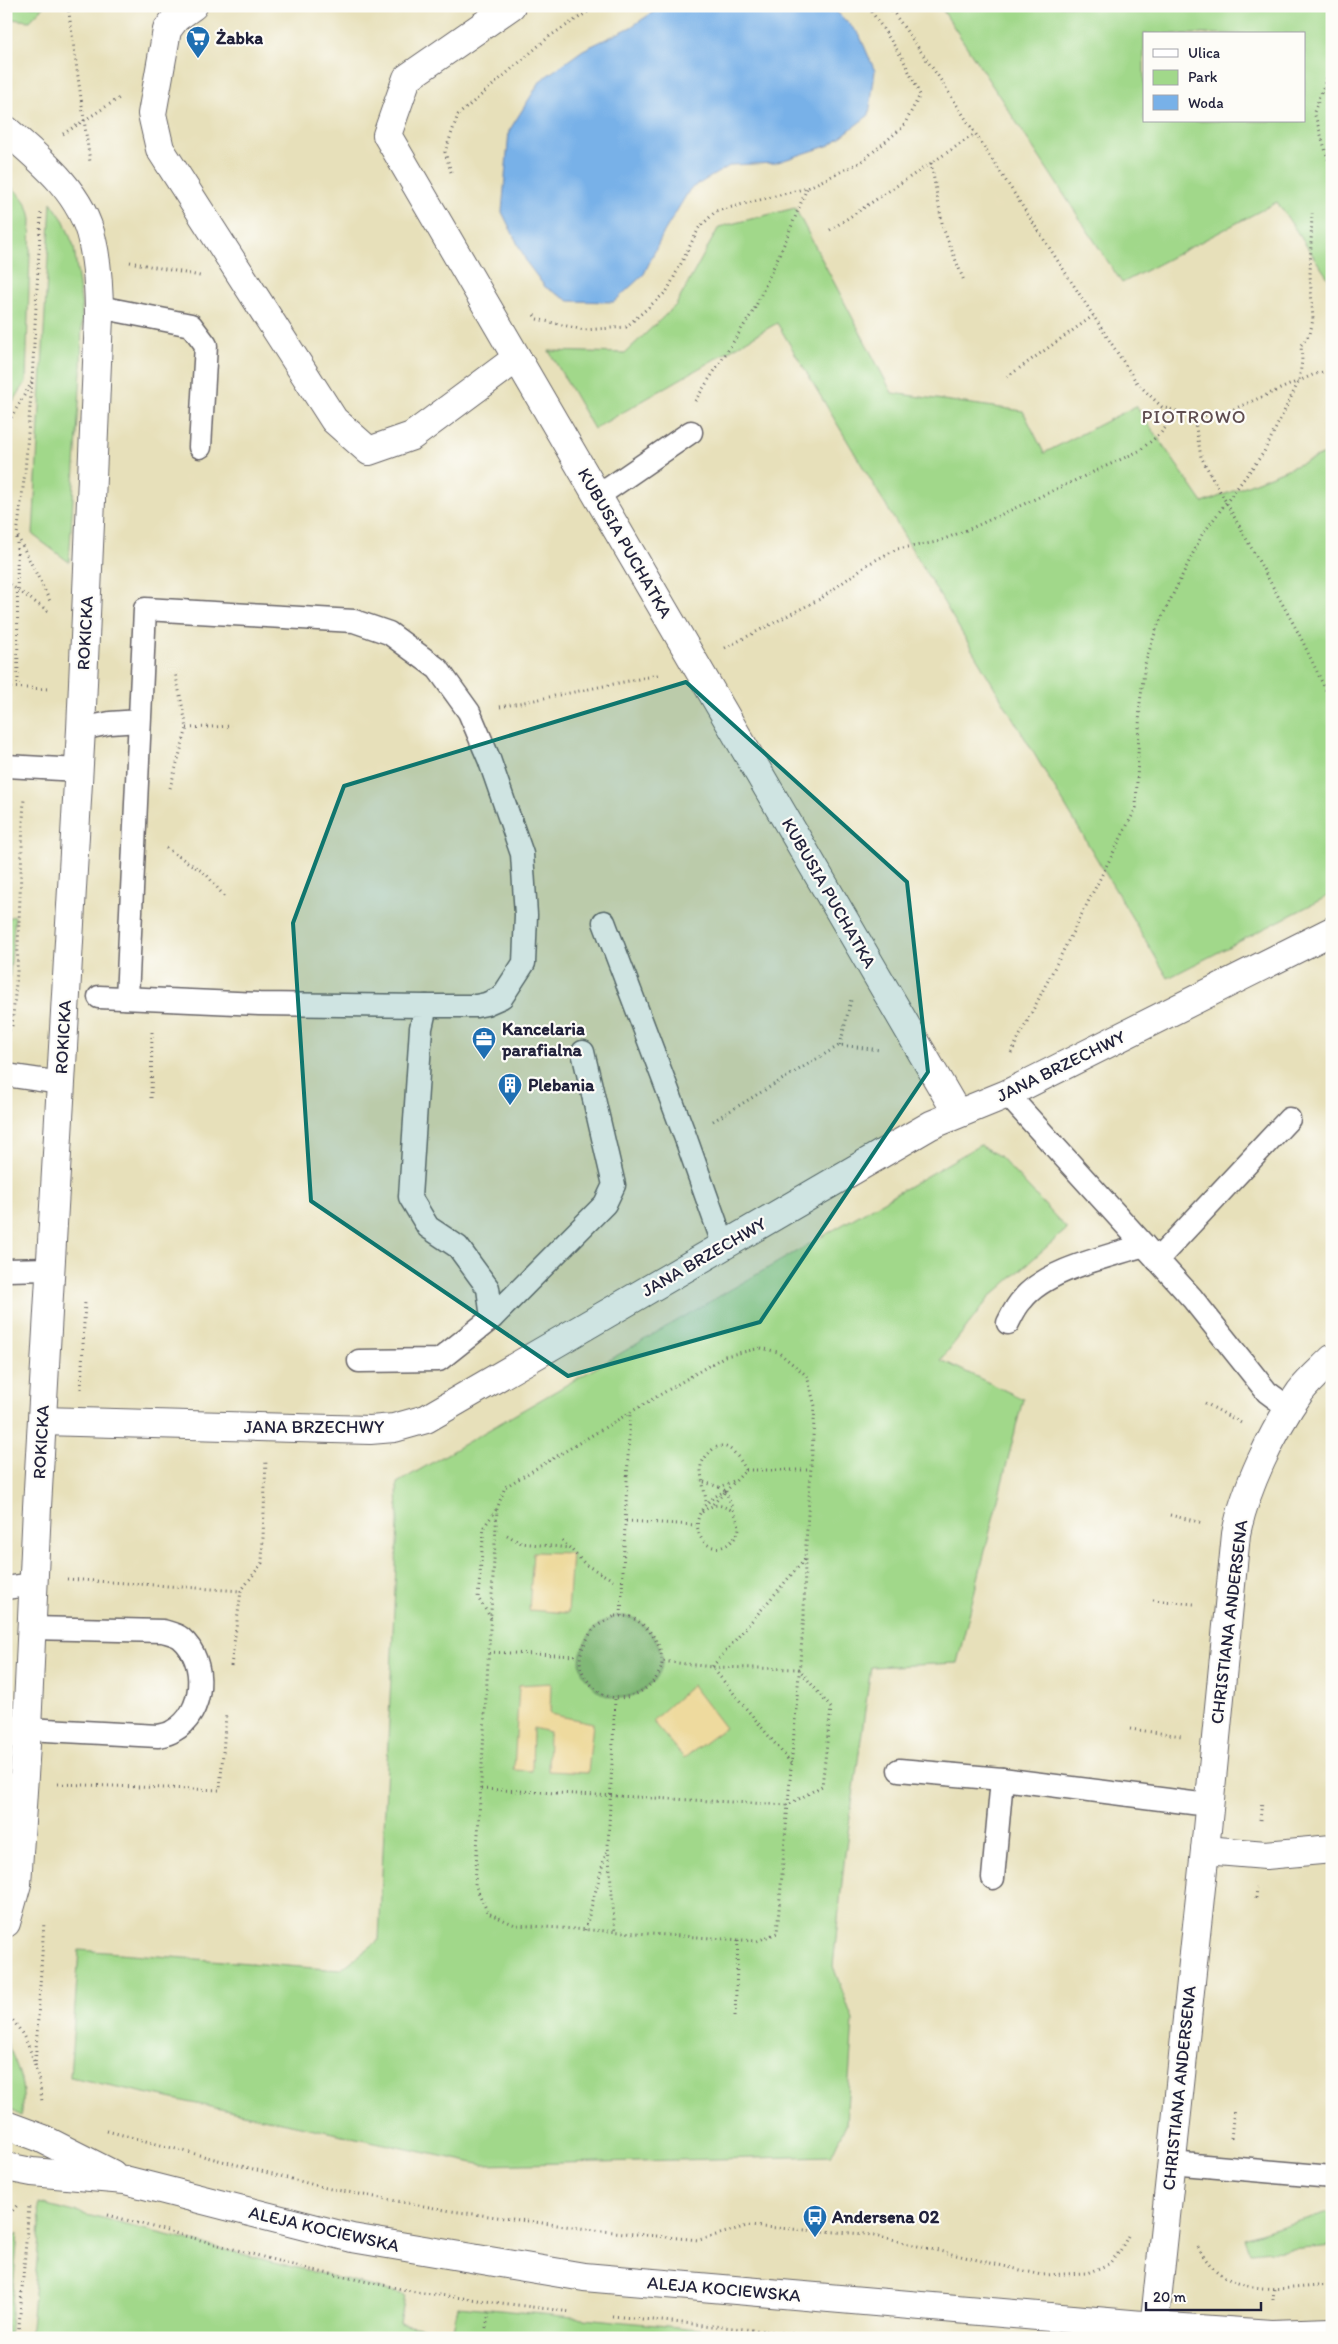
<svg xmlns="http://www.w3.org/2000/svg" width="1338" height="2344" viewBox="0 0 1338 2344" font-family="Itim,sans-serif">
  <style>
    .green { fill: #a1d88a; stroke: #627d62; fill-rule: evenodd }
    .forest { fill: #80b876; stroke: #516d58 }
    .sand { fill: #eeda9e; stroke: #887e6c }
    .water { fill: #78b1e8; stroke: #4d6a92 }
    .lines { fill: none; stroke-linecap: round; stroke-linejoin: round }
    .lane-casing { stroke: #676467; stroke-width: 25 }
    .street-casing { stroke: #676467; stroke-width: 30 }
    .secondary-casing { stroke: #676467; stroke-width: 30 }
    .path { stroke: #676467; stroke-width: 3; stroke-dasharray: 1 4; stroke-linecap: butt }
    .lane { stroke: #fff; stroke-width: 22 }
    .street { stroke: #fff; stroke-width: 28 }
    .secondary { stroke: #fff; stroke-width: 28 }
    .marked { fill: #0f766e; fill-opacity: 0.2; stroke: #0f766e; stroke-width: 4; stroke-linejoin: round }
    .labels { text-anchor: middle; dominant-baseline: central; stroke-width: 4.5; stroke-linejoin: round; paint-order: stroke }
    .poi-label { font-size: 18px; font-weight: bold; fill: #22223b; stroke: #fdfcf7; text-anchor: start }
    .street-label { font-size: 18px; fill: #22223b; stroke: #fdfcf7 }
    .neighbourhood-label { font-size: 19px; letter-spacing: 1px; fill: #5f4d50; stroke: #fdfcf7 }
  </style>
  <rect width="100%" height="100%" fill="#fdfcf7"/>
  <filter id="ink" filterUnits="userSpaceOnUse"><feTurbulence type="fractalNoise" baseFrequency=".02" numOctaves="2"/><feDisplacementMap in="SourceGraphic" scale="10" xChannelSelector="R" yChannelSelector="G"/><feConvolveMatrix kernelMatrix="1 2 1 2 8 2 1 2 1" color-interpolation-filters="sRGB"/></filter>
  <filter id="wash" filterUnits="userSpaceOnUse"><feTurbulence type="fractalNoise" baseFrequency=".0096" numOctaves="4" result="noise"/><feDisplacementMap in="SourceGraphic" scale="20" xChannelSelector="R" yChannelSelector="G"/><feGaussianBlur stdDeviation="1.12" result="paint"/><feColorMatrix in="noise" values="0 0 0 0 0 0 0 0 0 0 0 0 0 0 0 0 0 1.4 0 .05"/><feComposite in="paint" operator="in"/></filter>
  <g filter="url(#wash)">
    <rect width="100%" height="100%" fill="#e7e0ba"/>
    <g class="green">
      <polygon points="6,6 44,6 30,21 10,19 6,22"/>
      <path d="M940,6H1332V284L1277,202L1122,283ZM1144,34H1304V121H1144Z"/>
      <path d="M10,185C22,197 29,203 31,220L26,382L6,413V190Z"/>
      <polygon points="51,202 64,221 74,247 82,309 81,371 69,562 33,535"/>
      <polygon points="795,208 892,393 1023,411 1044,453 1136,406 1203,503 1332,451 1332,894 1168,978 777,323 594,429 549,351 625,353 676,305 719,227"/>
      <polygon points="15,916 9,983 6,983 6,918"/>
      <polygon points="980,1145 999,1156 1067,1229 989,1298 941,1360 1023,1399 957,1663 871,1667 845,1854 833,1966 853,2020 846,2124 831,2156 483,2165 70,2077 79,1950 340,1970 379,1940 398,1521 397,1483"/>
      <path d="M6,2041C17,2064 28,2090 21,2116L6,2106Z"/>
      <polygon points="39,2203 405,2295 400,2323 452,2333 458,2306 792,2338 30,2338 40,2226"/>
      <polygon points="1332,2211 1332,2245 1250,2253 1244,2238"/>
      <polygon points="18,2233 9,2338 6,2338 6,2246"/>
    </g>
    <path class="forest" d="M615,1616C620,1616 625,1616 630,1617C649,1624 670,1653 659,1673C648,1694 617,1707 597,1690C580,1676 575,1660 586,1641C589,1636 591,1631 595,1628C600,1623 608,1620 615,1616Z"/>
    <g class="sand">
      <polygon points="533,1552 572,1553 568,1613 529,1610"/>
      <polygon points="551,1683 550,1714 593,1723 588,1773 548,1771 549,1732 533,1728 532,1771 514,1770 519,1685"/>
      <polygon points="692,1685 725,1728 684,1758 652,1721"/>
    </g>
    <polygon class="water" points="662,6 833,8 859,34 875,71 869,115 830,145 775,163 731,165 690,189 664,232 644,274 614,302 569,301 545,287 527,263 502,212 509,131 541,80 583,50 631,27"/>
  </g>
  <g filter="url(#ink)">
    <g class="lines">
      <defs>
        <g id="lane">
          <polyline points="99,307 191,325 206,345 200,447"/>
          <polyline points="598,496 691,432"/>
          <polyline points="81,729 110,723 139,721"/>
          <polyline points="6,766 79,770"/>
          <polyline points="604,922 685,1136 724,1246"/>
          <polyline points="99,997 259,1004 426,1006 421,1028 410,1197 428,1227 458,1247 488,1288 492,1318 439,1360 359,1361"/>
          <polyline points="127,998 145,609 354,621 389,633 438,669 469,712 489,759 522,854 526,915 524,963 502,997 486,1004 476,1006 426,1006"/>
          <polyline points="6,1075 61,1083"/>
          <polyline points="1007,1094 1192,1298 1267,1392 1290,1409"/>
          <polyline points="1157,1260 1289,1119"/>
          <polyline points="6,1270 50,1269"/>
          <polyline points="492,1318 605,1204 614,1185 583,1052"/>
          <path d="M1008,1323C1012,1315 1016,1306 1022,1300C1046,1269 1108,1257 1144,1245"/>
          <polyline points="6,1588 33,1584"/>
          <path d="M27,1729L158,1736C163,1735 169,1734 173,1731C205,1714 208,1661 181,1638C176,1634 169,1633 163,1631L31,1628"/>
          <polyline points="899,1770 1002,1779 1208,1805"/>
          <polyline points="993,1878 1002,1779"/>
          <polyline points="1171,2163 1332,2177"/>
        </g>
        <g id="street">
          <polyline points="193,6 176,18 167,30 152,114 160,149 334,420 369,451 412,436 517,358"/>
          <polyline points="511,6 407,78 387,135 957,1113"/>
          <path d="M6,130C41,160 82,193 92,240C98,265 99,291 99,317L81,729L37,1507L27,1729L17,1884L6,1923"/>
          <polyline points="42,1421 370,1430 394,1428 426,1419 931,1125 1007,1094 1332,931"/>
          <polyline points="1205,1850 1266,1855 1332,1849"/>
          <path d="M1153,2338L1205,1850L1236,1534C1245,1489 1273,1430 1300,1392C1309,1380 1321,1370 1332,1359"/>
        </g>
        <g id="secondary">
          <polyline points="6,2125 41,2138 112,2174"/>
          <polyline points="6,2167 32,2172 125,2180 352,2238 584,2277 1154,2326 1271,2334 1332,2332"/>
        </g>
      </defs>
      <use href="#lane" class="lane-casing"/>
      <use href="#street" class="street-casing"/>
      <use href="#secondary" class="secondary-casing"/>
      <g class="path">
        <polyline points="68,6 90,162"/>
        <polyline points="889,6 938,76 1137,383 1162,407 1194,416 1220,415 1315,374 1332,370"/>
        <polyline points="1332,64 1314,112 1332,172"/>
        <polyline points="63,134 121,97"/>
        <polyline points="931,163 943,228 964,281"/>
        <polyline points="451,172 445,152 458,115 550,36 597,6"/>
        <polyline points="41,213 32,381 25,472 17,535 51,603"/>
        <polyline points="830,230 975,134"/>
        <polyline points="130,262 200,276"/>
        <polyline points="534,315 537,319 584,330 626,327 667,291 699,228 716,211 807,188 861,162 903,127 920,95 903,59 868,6"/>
        <polyline points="1007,377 1093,316"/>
        <polyline points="695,401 754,310 785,242 807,188"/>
        <polyline points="1194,416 1201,457 1299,634 1332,703"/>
        <polyline points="6,426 32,382"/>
        <polyline points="17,538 18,687"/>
        <polyline points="6,582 51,613"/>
        <polyline points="725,648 820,599 868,564 897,549 937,542 974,527 1139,451 1161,433 1178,412"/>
        <polyline points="6,687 49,689"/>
        <polyline points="500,707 658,675"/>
        <polyline points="187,728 232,726"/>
        <polyline points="170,788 187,728 175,672"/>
        <polyline points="166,848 206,874 224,896"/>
        <polyline points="6,1034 12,1027 17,972 24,797"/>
        <polyline points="840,1045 851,1000"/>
        <polyline points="1011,1053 1136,808 1140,703 1145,664 1157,627 1202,535 1264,452 1299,381 1302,361 1301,345 1310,334 1313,319 1310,275 1312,213"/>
        <polyline points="151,1098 152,1032"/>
        <polyline points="713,1121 840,1045 880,1050"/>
        <polygon points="761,1348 778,1352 807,1376 815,1406 805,1559 804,1615 777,1933 757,1941 515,1925 488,1913 475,1885 497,1509 505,1487 725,1356"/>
        <polyline points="81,1389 85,1301"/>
        <polyline points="1205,1403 1241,1423"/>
        <polyline points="746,1470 811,1470"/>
        <polyline points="704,1482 719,1487 736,1480"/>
        <path d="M726,1491C728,1499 739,1522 739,1527C739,1533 735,1538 732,1541C705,1566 673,1513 726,1491Z"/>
        <path d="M706,1501C705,1492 700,1474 701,1466C702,1461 706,1456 709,1453C724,1435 739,1456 746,1470L726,1491"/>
        <polyline points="713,1504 726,1491 719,1487"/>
        <path d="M702,1512C713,1504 718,1503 731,1510"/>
        <polyline points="1170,1515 1203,1523"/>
        <polyline points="626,1521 696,1525"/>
        <polyline points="507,1535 521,1543 570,1548"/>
        <polyline points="562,1540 586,1565 613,1580"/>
        <polyline points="67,1579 241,1591"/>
        <polyline points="1153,1600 1194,1604"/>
        <path d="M615,1616C620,1616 625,1616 630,1617C649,1624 670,1653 659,1673C648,1694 617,1707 597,1690C580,1676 575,1660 586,1641C589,1636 591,1631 595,1628C600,1623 608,1620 615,1616Z"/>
        <polyline points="621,1616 630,1413"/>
        <polyline points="491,1618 478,1598 484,1527 496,1510"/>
        <polyline points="489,1652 578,1656"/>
        <polyline points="231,1666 241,1591 262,1563 266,1460"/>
        <polyline points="615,1699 608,1846 615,1932"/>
        <polyline points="1130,1729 1182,1736"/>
        <polyline points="791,1763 712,1667 805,1559"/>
        <polyline points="58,1784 220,1790 226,1715"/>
        <polyline points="481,1789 788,1805 822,1786 831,1708 799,1669 712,1667 661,1661"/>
        <polyline points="1260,1820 1262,1801"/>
        <polyline points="1256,1898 1257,1888"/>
        <polyline points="585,1930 607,1849"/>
        <path d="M6,2013C29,2035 39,2071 42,2102"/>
        <polyline points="735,2016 738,1940"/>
        <polyline points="35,2066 44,1922"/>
        <polyline points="107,2131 326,2188 451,2211 603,2231 699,2240 747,2226 866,2234 1042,2275 1087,2273 1109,2264 1120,2251 1128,2236"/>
        <polyline points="1231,2138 1234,2109"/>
        <polyline points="108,2215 311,2270 416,2292 571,2312"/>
        <polyline points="6,2218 19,2203"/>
        <path d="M1198,2247C1226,2301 1281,2288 1332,2285"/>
        <polyline points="1273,2300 1274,2288"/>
        <polyline points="612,2316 835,2338"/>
        <polyline points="486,2328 489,2313"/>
        <polyline points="18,2338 29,2206"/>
      </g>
      <use href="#lane" class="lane"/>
      <use href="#street" class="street"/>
      <use href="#secondary" class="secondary"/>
    </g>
  </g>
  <path class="marked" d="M686,682L907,882L928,1072L760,1322L568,1376L311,1201L293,923L344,786Z"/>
  <defs>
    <symbol id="supermarket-pin" viewBox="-11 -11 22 30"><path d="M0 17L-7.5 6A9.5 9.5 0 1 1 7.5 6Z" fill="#1f6fb2" stroke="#fdfcf7"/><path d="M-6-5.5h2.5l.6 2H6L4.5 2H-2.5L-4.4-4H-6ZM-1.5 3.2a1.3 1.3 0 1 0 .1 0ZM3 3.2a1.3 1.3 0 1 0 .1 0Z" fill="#fff"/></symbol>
    <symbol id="office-pin" viewBox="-11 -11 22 30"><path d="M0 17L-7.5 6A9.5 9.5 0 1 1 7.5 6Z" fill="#1f6fb2" stroke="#fdfcf7"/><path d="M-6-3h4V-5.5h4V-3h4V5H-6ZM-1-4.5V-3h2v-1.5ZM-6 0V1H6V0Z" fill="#fff"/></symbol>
    <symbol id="building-pin" viewBox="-11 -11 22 30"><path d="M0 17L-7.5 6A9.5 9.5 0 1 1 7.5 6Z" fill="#1f6fb2" stroke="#fdfcf7"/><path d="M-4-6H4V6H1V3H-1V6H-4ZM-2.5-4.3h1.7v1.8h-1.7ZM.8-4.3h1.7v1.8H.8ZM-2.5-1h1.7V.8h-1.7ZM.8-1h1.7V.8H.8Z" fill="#fff"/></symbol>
    <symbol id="bus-pin" viewBox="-11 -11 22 30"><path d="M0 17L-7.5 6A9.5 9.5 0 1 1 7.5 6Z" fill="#1f6fb2" stroke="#fdfcf7"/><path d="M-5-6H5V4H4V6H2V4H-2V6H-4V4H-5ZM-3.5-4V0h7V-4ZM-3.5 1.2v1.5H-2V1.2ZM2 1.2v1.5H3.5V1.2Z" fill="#fff"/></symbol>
  </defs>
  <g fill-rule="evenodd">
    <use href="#supermarket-pin" x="184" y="24" width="28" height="38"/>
    <use href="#office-pin" x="470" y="1025" width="28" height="38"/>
    <use href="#building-pin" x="496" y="1071" width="28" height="38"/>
    <use href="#bus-pin" x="801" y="2203" width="28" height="38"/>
  </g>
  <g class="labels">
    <g class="poi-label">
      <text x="216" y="38">Żabka</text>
      <text x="502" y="1029">Kancelaria<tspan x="502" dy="21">parafialna</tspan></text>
      <text x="528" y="1085">Plebania</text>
      <text x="832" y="2217">Andersena 02</text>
    </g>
    <g class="street-label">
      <text transform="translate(625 543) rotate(60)">KUBUSIA PUCHATKA</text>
      <text transform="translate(85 633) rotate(-87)">ROKICKA</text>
      <text transform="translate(829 893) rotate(60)">KUBUSIA PUCHATKA</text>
      <text transform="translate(63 1037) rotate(-87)">ROKICKA</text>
      <text transform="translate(1061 1066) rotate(-26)">JANA BRZECHWY</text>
      <text transform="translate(704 1257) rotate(-30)">JANA BRZECHWY</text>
      <text x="314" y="1427">JANA BRZECHWY</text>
      <text transform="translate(41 1442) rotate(-87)">ROKICKA</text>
      <text transform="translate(1229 1622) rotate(-83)">CHRISTIANA ANDERSENA</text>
      <text transform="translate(1179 2088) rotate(-84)">CHRISTIANA ANDERSENA</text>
      <text transform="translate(324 2229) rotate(13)">ALEJA KOCIEWSKA</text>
      <text transform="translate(724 2289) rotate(5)">ALEJA KOCIEWSKA</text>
    </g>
    <g class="neighbourhood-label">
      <text x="1194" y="416">PIOTROWO</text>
    </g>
  </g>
  <rect width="1338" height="2344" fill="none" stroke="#fdfcf7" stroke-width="25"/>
  <rect x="1143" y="32" width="162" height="90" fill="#fdfcf7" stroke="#a5a5ac"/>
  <rect x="1153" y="49" width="25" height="8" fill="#ffffff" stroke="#a5a5ac"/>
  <text x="1188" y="58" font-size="15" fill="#22223b">Ulica</text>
  <rect x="1153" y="70" width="25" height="15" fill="#a1d88a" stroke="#a5a5ac"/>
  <text x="1188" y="82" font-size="15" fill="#22223b">Park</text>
  <rect x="1153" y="95" width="25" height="15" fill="#78b1e8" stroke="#a5a5ac"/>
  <text x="1188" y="108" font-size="15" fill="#22223b">Woda</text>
  <path d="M1146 2302v8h115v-8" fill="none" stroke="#22223b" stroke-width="2.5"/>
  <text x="1153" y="2302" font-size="15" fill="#22223b" stroke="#fdfcf7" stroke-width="4" paint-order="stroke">20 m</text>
</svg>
